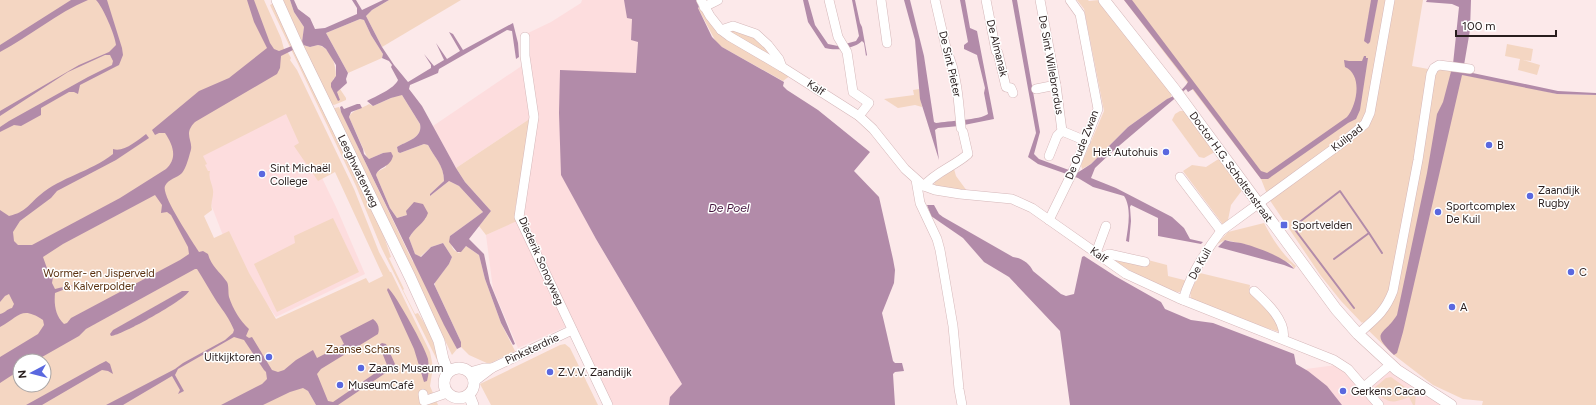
<svg xmlns="http://www.w3.org/2000/svg" width="1596" height="405" viewBox="0 0 1596 405" font-family="Figtree,sans-serif">
  <style>
    .built { fill: #fdddde }
    .green { fill: #f4d6c2; fill-rule: evenodd }
    .water { fill: #b28ba9; fill-rule: evenodd }
    .lines { fill: none; stroke-linecap: round; stroke-linejoin: round }
    .stream { stroke: #b28ba9; stroke-width: 2 }
    .minor-casing { stroke: #d5b7b9; stroke-width: 10 }
    .major-casing { stroke: #d5b7b9; stroke-width: 12 }
    .minor { stroke: #fff; stroke-width: 9 }
    .major { stroke: #fff; stroke-width: 11 }
    .poi-dot { fill: #5a68df; stroke: #fff; stroke-width: 1.5 }
    .labels { text-anchor: middle; dominant-baseline: central; stroke-width: 3; stroke-linejoin: round; paint-order: stroke }
    .street-label { font-size: 11px; fill: #281d1d; stroke: #fff }
    .poi-label { font-size: 11px; fill: #281d1d; stroke: #fff; text-anchor: start }
    .park-label { font-size: 11px; fill: #5a3110; stroke: #fff }
    .water-label { font-size: 12px; font-style: italic; fill: #43123c; stroke: #fff }
  </style>
  <rect width="100%" height="100%" fill="#fce9ea"/>
  <g class="built">
    <polygon points="582,0 639,0 637,73 561,174 596,239 682,384 669,405 612,405 574,323 518,348 493,289 486,235 522,218 531,118 456,168 433,126 529,61 526,34 551,22 581,3"/>
    <polygon points="283,97 337,209 365,274 276,317 237,261 222,233 212,207 197,140"/>
    <polygon points="1336,365 1364,381 1384,367 1443,405 1326,405 1306,369"/>
  </g>
  <g class="green">
    <path d="M0,0H264L281,38L284,49H286L291,58L290,60L297,70L354,189L379,252L390,272H391L430,352L433,367L430,386L438,405H325L316,383L304,388L308,391L316,405H0ZM286,114L299,143L294,146L318,181L335,172L383,276L369,283L366,278L276,319L249,273L229,231L214,238L204,216L212,210C210,203 214,197 213,190C212,183 208,178 210,171H208L205,165L207,164L203,156ZM20,361H44V385H20Z"/>
    <polygon points="283,0 290,0 294,12 304,27 302,42"/>
    <polygon points="389,0 461,0 382,47 366,16 372,10"/>
    <polygon points="1077,0 1088,0 1089,1 1099,0 1171,91 1171,98 1167,99 1128,127 1091,164 1082,169 1081,165 1104,111 1084,9"/>
    <polygon points="1124,0 1423,0 1412,66 1439,71 1442,69 1451,69 1451,73 1515,84 1557,94 1596,95 1596,405 1482,405 1483,401 1463,399 1433,385 1394,355 1369,331 1363,322 1362,323 1341,301 1321,276 1269,199 1261,179"/>
    <polygon points="274,3 381,228 391,257 389,258 404,289 403,290 415,314 418,313 428,329 441,362 438,362 381,247 356,186 270,5"/>
    <polygon points="699,7 708,18 791,75 783,81 722,47 716,42 698,8"/>
    <polygon points="360,19 364,20 371,35 383,54 382,58 348,73 326,33"/>
    <polygon points="732,29 755,38 778,61 730,33"/>
    <polygon points="1507,44 1533,49 1531,61 1523,60 1540,65 1537,75 1518,70 1520,59 1505,56"/>
    <path d="M303,45L310,47L318,45C331,48 336,64 336,77L333,79L337,92L340,89L346,98V100L334,105L330,103Z"/>
    <polygon points="919,89 922,107 915,105 898,108 884,99 914,95 913,90"/>
    <path d="M398,95H402L420,124C423,138 407,141 397,147L398,152L400,153L424,144L428,145C434,157 444,164 444,181L430,194V196L449,181L459,186L483,212L450,236C451,244 451,250 459,253L466,246L479,255L485,279L501,323L515,351L489,364L469,355L461,347V342L435,286V282L449,264L452,257L443,243L431,247L420,257L415,254L409,238L417,225L426,218L407,215L397,218L390,208L376,175L377,172L386,167L383,153L369,159L367,157L349,117C352,110 363,108 369,104L373,106Z"/>
    <polygon points="339,107 407,250 413,262 415,260 414,262 457,349 452,355 334,112 335,108"/>
    <polygon points="1180,111 1184,111 1214,150 1213,153 1204,158 1199,157 1172,120 1175,114"/>
    <polygon points="531,118 525,160 515,209 517,221 486,235 479,226 491,211 465,182 456,168"/>
    <polygon points="1221,159 1243,189 1231,205 1228,220 1224,226 1183,171 1192,165 1206,167 1217,160"/>
    <polygon points="954,169 956,176 967,191 951,190 934,185 935,182"/>
    <polygon points="333,218 359,272 277,312 254,264 295,243 294,236"/>
    <path d="M1264,223C1273,240 1282,254 1296,266L1294,269L1291,264L1278,258L1247,245L1226,240L1217,244L1228,232Z"/>
    <path d="M1112,259L1147,266L1148,260L1167,265L1168,276L1188,281L1180,292C1166,293 1125,268 1112,259Z"/>
    <polygon points="1200,273 1250,285 1249,292 1264,302 1282,333 1245,321 1191,299 1190,292"/>
    <polygon points="565,344 570,348 598,405 491,405 480,384 560,345"/>
    <path d="M1391,377L1416,395L1415,405H1413L1409,397C1389,405 1389,402 1372,390L1386,378Z"/>
  </g>
  <g class="water">
    <path d="M71,0H88C57,13 30,36 0,52V45Z"/>
    <path d="M96,0H107L122,48L123,55L119,65L80,85L78,94L74,92H69L41,108V115L21,126L14,125L0,132V127L9,121L88,77L112,65L113,61L110,55H105L68,72L0,116V111L79,65L109,52L116,45C115,35 103,7 96,0Z"/>
    <path d="M247,0H254L270,43L274,49L279,51L302,42L304,27L294,12L290,0H294L298,9L310,18L315,29L325,28L357,14V8L352,0H356L362,10L383,0H389L372,10L366,16L382,47L394,65L408,82L431,68V65L424,54L434,66L444,60L436,43L447,59L460,51L449,32L453,34L463,50L513,23L518,43L519,57L516,59L512,31L507,30L439,69L438,73L410,85L409,89L422,106L456,168L465,182L491,211L469,239L484,254L490,283L515,344L513,345L501,323L485,279L479,255L466,246L461,252H457L449,242L450,236L483,212L459,186L449,181L430,196V194L444,181C444,165 434,157 428,145L424,144L400,153L398,152L397,147C407,141 423,138 420,124L402,95L391,98L373,106L367,101C376,96 394,89 398,80L391,67L392,65L389,61L382,58L383,54L371,35L364,20L360,19L326,33L348,73L346,79L347,83L337,92L340,100L338,101L331,87V83L336,76V65L326,49L322,46L318,45L310,47L303,45L281,56L280,68L277,74L195,122C182,135 195,141 190,153C188,160 186,168 182,173C177,178 168,179 165,186C161,195 191,239 197,249L199,252L203,251L208,254C211,266 220,272 227,282C229,286 228,292 229,297C233,309 240,321 249,329L246,336L249,338L252,337L272,370L278,372L284,370L296,360L313,350L317,358L344,344L340,336L373,319C378,323 380,328 378,334L321,369L317,374L328,401L333,402L387,365L379,345L382,343L386,344L395,364L393,368L338,405H316L308,391L303,388L290,392L263,405H221L262,384L267,379L266,372L264,370L244,340L234,337L178,369L175,375L184,391L178,394L180,390L172,376L123,405H106L175,369L183,363L225,340L233,333L234,330C229,318 224,312 217,302C210,291 204,280 197,269H195L86,329L79,336L35,361H20V370L0,383V357L38,334L44,325L43,320C21,305 19,317 0,327V314C5,313 7,309 12,308L14,304L9,294L5,296L0,302V210L9,216C26,212 28,205 40,195C61,177 90,172 113,154V149C123,153 138,140 146,134L149,138L116,160L57,191L51,198L20,221L13,232L14,241L18,245H32L120,198L166,169C178,158 173,145 165,133H159L155,135L152,130L199,91L229,78L267,48L254,22ZM155,195L162,205L161,213L167,212L171,215L188,247L189,254L180,260L71,318L67,323L64,324C55,315 54,304 55,293L73,286L71,285L55,289L52,283L53,277L56,275L49,273L48,271L43,257L63,244Z"/>
    <polygon points="624,0 696,0 699,7 698,8 712,37 722,47 784,82 783,86 787,90 818,110 870,152 854,171 879,197 893,259 895,270 894,283 882,313 893,361 895,363 902,363 904,371 895,372 893,374 895,405 669,405 670,397 682,384 596,239 561,175 559,113 560,70 636,73 638,42 631,40 632,19 627,18"/>
    <path d="M803,0H808L815,25L828,44L838,46L856,41L859,36L852,0H855L860,23L862,27L867,55L866,56L864,43L862,41C854,49 836,51 825,48L808,22Z"/>
    <path d="M904,0H910L924,56L934,122L936,123C948,121 980,120 988,114L984,93L985,88L977,55L964,49V45L968,42L960,0H965L970,28L977,31L994,119L959,126L938,128L935,130L939,160L920,99L915,40Z"/>
    <path d="M1012,0H1017L1040,132L1034,154L1039,159L1077,173L1091,164L1128,127L1167,99C1175,96 1183,90 1188,82L1124,0H1132L1261,171L1267,173L1347,117C1357,105 1363,75 1345,67L1344,60L1349,61H1362L1364,56H1366V58H1368L1360,110L1356,119L1348,123L1268,179H1261L1193,89L1188,92L1186,89L1113,151L1095,168L1091,178L1116,188L1172,217L1184,228L1190,239L1203,242L1201,244L1158,236V218L1131,205L1130,207L1131,221L1129,242L1126,241C1128,228 1132,208 1124,196L1093,187L1078,178L1038,164L1028,157L1036,133Z"/>
    <polygon points="1371,0 1378,0 1370,42 1368,44 1364,41"/>
    <path d="M1427,0H1471L1470,30L1463,71L1558,91L1596,93V95L1557,94L1462,75L1403,332L1397,353L1394,355C1369,331 1384,336 1397,315L1427,173L1437,114L1443,102L1453,64L1459,7L1452,4L1426,2Z"/>
    <path d="M357,104H360L362,108L351,112L349,117L363,149L364,154L369,159L383,153L391,152L393,156C390,168 379,166 376,175L390,208L397,218L407,215L406,211L414,202L423,204L428,213C425,223 414,228 409,238L415,254L421,257L431,247L443,243L452,257L449,264L434,284L461,342V347L457,349L444,325L341,112L340,107L342,106L344,109Z"/>
    <path d="M927,205H934L939,214L943,217L1013,257C1022,258 1030,264 1033,271L1061,294L1066,296L1074,294L1082,257L1084,256L1115,276L1161,302L1165,309L1191,320L1213,323L1294,354L1296,364L1308,371L1327,386L1342,405H1070L1060,331L1009,277L984,262L963,238L931,216Z"/>
    <path d="M1225,240C1231,242 1236,242 1241,243C1254,246 1287,258 1294,269L1284,265L1218,247Z"/>
    <path d="M388,288C396,295 425,347 428,359C429,366 429,374 427,381L424,382L414,349L387,290Z"/>
    <path d="M182,291H189C185,300 122,335 111,336L110,334L113,330Z"/>
    <polygon points="106,361 110,364 113,374 108,371 102,370 42,405 26,405 100,364"/>
  </g>
  <g class="lines">
    <g class="stream">
      <polyline points="1334,259 1369,233 1382,253"/>
      <polyline points="1354,308 1293,227 1340,191 1369,233"/>
    </g>
    <defs>
      <g id="minor">
        <polyline points="701,0 710,16 721,30 729,36 782,67 859,116 873,129 905,169 924,186 935,190 960,194 1012,199 1032,208 1126,274 1178,298 1334,360 1348,369 1379,405"/>
        <polyline points="829,0 838,37 847,52 853,92 869,103 859,116"/>
        <polyline points="881,0 887,43"/>
        <path d="M935,0L947,52C957,73 959,105 961,128"/>
        <polyline points="986,0 996,51 998,53 1006,87 1011,88 1013,93"/>
        <polyline points="1040,0 1056,85 1062,131 1057,136 1049,156"/>
        <polyline points="704,7 718,0"/>
        <polyline points="721,30 733,26 756,34 768,45 779,59 782,67"/>
        <polyline points="525,37 525,56 534,117 519,217 608,405"/>
        <polyline points="1036,89 1056,85"/>
        <polyline points="1062,131 1086,141"/>
        <polyline points="1180,177 1221,231"/>
        <polyline points="916,180 920,203 937,239 940,250 953,326 959,389 962,405"/>
        <path d="M924,186C935,172 955,166 968,154L963,132"/>
        <polyline points="1049,220 1075,167 1098,109 1080,14 1070,0"/>
        <polyline points="1096,253 1106,226"/>
        <polyline points="1102,257 1109,254 1145,262"/>
        <path d="M1254,291C1266,302 1287,321 1283,339"/>
        <path d="M1183,300C1190,275 1205,252 1221,231L1343,142L1365,124L1370,113L1390,0"/>
        <path d="M1358,334C1375,319 1385,312 1393,291L1418,160L1431,74L1434,68L1439,65L1470,69"/>
        <polyline points="470,372 484,368 492,368"/>
        <polyline points="475,381 492,368 572,330"/>
        <polyline points="1364,387 1391,364"/>
        <polyline points="423,394 424,401 447,393"/>
      </g>
      <g id="major">
        <polyline points="277,0 299,49 410,277 439,341 443,359 448,372"/>
        <polyline points="1104,0 1175,90 1336,309 1358,334 1397,370 1451,405"/>
        <circle cx="459" cy="383" r="15"/>
        <polyline points="469,395 473,405"/>
      </g>
    </defs>
    <use href="#minor" class="minor-casing"/>
    <use href="#major" class="major-casing"/>
    <use href="#minor" class="minor"/>
    <use href="#major" class="major"/>
  </g>
  <g class="poi-dot">
    <circle cx="1489" cy="145" r="4"/>
    <circle cx="1166" cy="152" r="4"/>
    <circle cx="262" cy="174" r="4"/>
    <circle cx="1530" cy="196" r="4"/>
    <circle cx="1438" cy="212" r="4"/>
    <rect x="1280" y="221" width="8" height="8" rx="2"/>
    <circle cx="1571" cy="272" r="4"/>
    <circle cx="1452" cy="307" r="4"/>
    <circle cx="269" cy="357" r="4"/>
    <circle cx="361" cy="368" r="4"/>
    <circle cx="550" cy="372" r="4"/>
    <circle cx="340" cy="385" r="4"/>
    <circle cx="1343" cy="391" r="4"/>
  </g>
  <g class="labels">
    <g class="street-label">
      <text transform="translate(997 48) rotate(76)">De Almanak</text>
      <text transform="translate(950 64) rotate(77)">De Sint Pieter</text>
      <text transform="translate(1051 65) rotate(80)">De Sint Willebrordus</text>
      <text transform="translate(816 88) rotate(33)">Kalf</text>
      <text transform="translate(1347 138) rotate(-38)">Kuilpad</text>
      <text transform="translate(1082 145) rotate(-69)">De Oude Zwan</text>
      <text transform="translate(1231 167) rotate(54)">Doctor H.G. Scholtenstraat</text>
      <text transform="translate(358 171) rotate(64)">Leeghwaterweg</text>
      <text transform="translate(1099 255) rotate(35)">Kalf</text>
      <text transform="translate(541 261) rotate(66)">Diederik Sonoyweg</text>
      <text transform="translate(1200 264) rotate(-61)">De Kuil</text>
      <text transform="translate(532 349) rotate(-25)">Pinksterdrie</text>
    </g>
    <g class="poi-label">
      <text x="1497" y="145">B</text>
      <text x="1158" y="152" text-anchor="end">Het Autohuis</text>
      <text x="270" y="168">Sint Michaël<tspan x="270" dy="13">College</tspan></text>
      <text x="1538" y="190">Zaandijk<tspan x="1538" dy="13">Rugby</tspan></text>
      <text x="1446" y="206">Sportcomplex<tspan x="1446" dy="13">De Kuil</tspan></text>
      <text x="1292" y="225">Sportvelden</text>
      <text x="1579" y="272">C</text>
      <text x="1460" y="307">A</text>
      <text x="261" y="357" text-anchor="end">Uitkijktoren</text>
      <text x="369" y="368">Zaans Museum</text>
      <text x="558" y="372">Z.V.V. Zaandijk</text>
      <text x="348" y="385">MuseumCafé</text>
      <text x="1351" y="391">Gerkens Cacao</text>
    </g>
    <g class="park-label">
      <text x="99" y="273">Wormer- en Jisperveld<tspan x="99" dy="13">&amp; Kalverpolder</tspan></text>
      <text x="363" y="349">Zaanse Schans</text>
    </g>
    <g class="water-label">
      <text x="729" y="208">De Poel</text>
    </g>
  </g>
  <g transform="translate(32 373) rotate(263)"><circle r="19" fill="#ffffff" stroke="#a9a5a5"/>
  <path d="M0-3L7 15L0 10L-7 15Z" fill="#5a68df"/>
  <text y="-6" font-size="11" font-weight="bold" text-anchor="middle" fill="#281d1d">N</text>
  </g>
  <path d="M1456 30v6h100v-6" fill="none" stroke="#281d1d" stroke-width="2"/>
  <text x="1462" y="30" font-size="12" fill="#281d1d" stroke="#ffffff" stroke-width="3" paint-order="stroke">100 m</text>
</svg>
